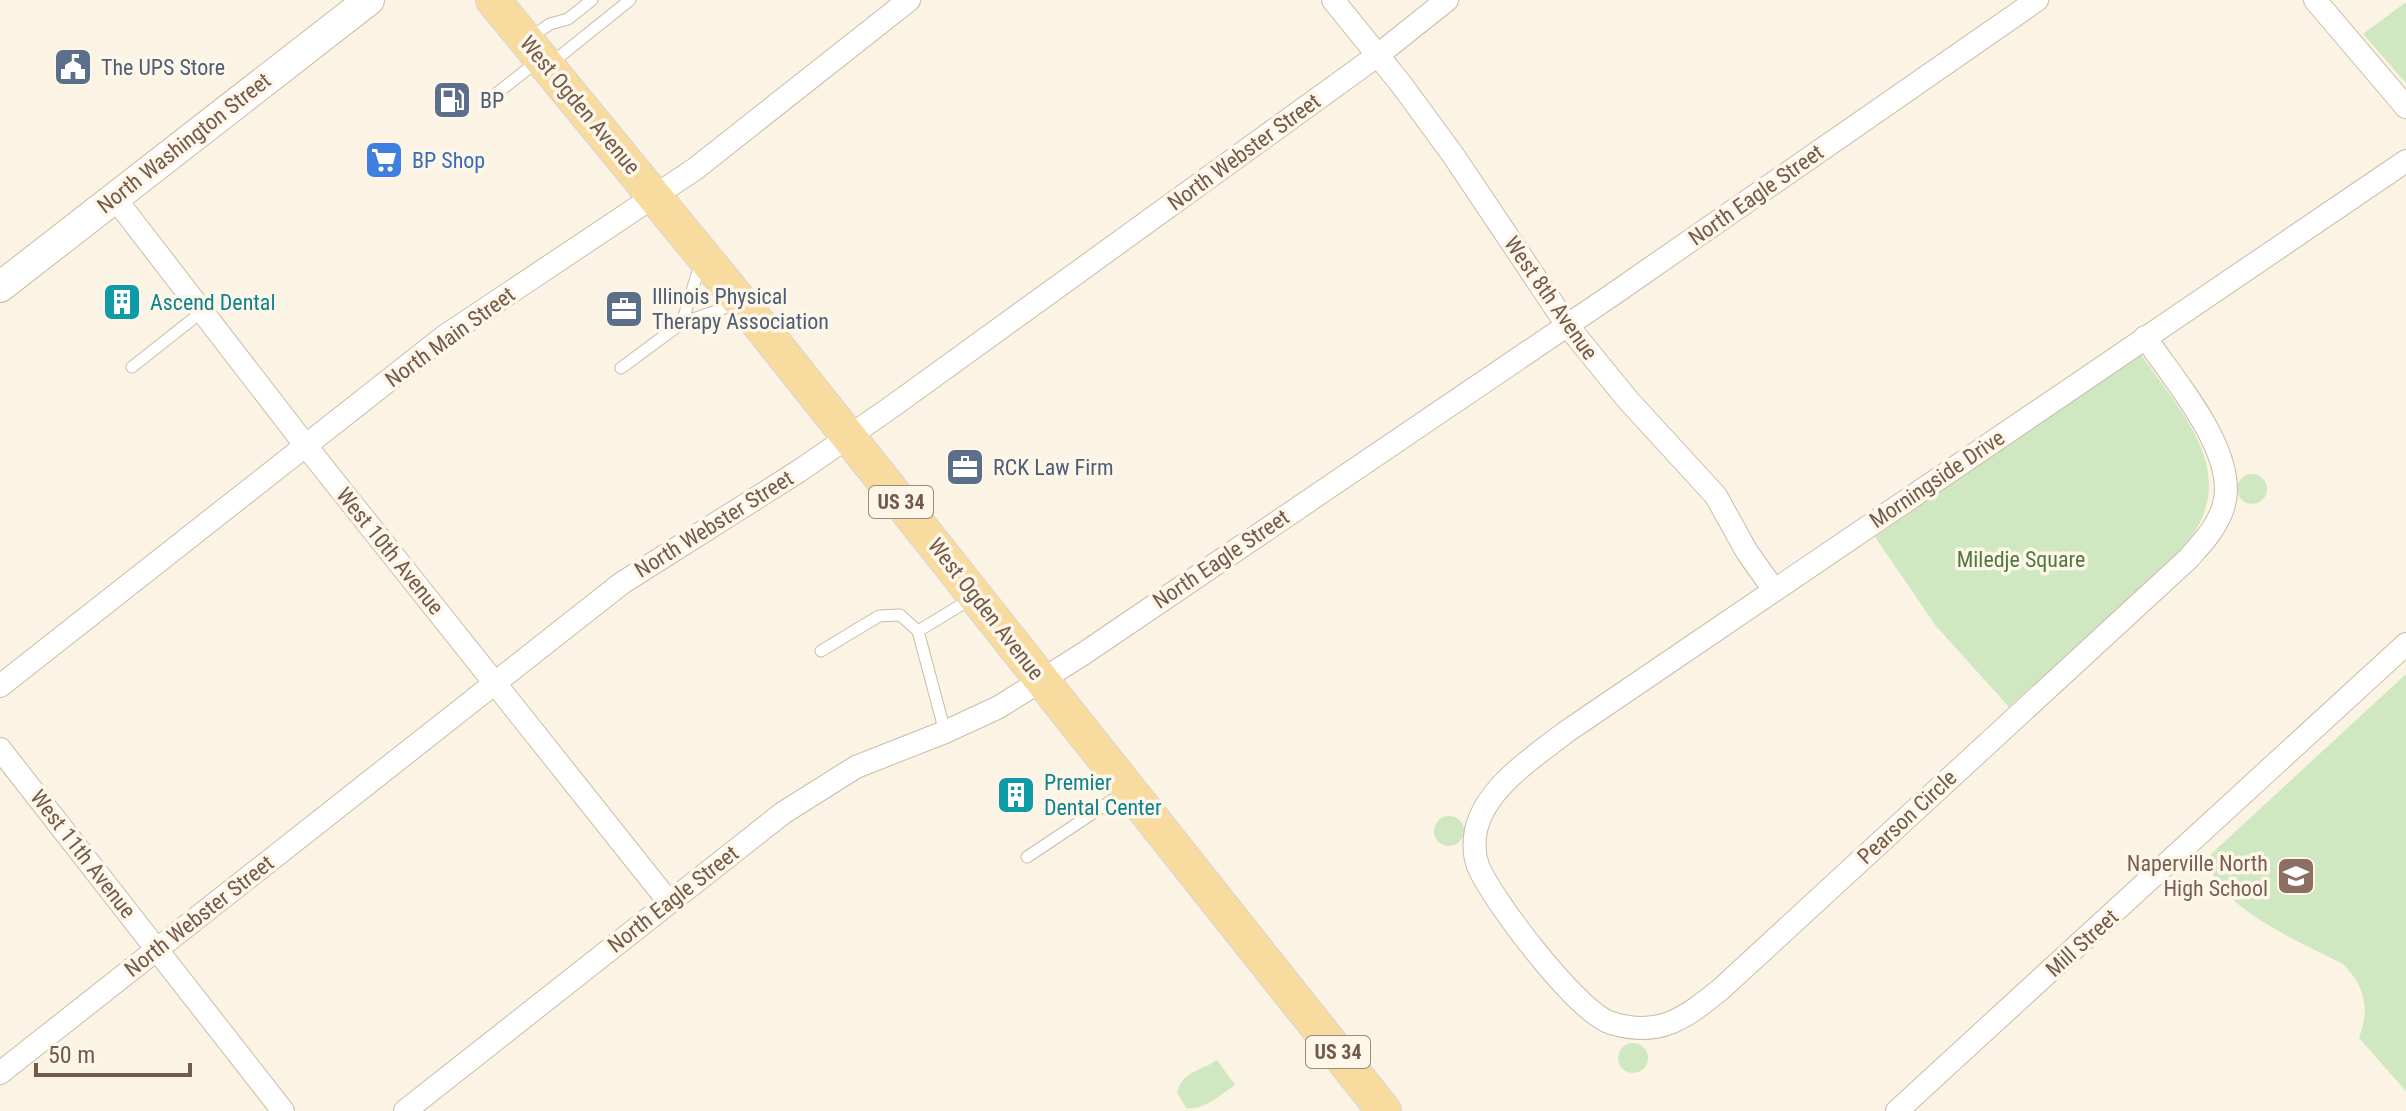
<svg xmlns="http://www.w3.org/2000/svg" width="2406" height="1111" viewBox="0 0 2406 1111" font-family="'Roboto Condensed',sans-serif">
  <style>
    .green { fill: #d0e8c2 }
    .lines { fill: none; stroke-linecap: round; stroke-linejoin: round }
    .lane-casing { stroke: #cba; stroke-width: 13 }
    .street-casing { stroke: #cba; stroke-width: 24 }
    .secondary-casing { stroke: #cfbca8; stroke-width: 32 }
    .primary-casing { stroke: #dad4d0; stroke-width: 36 }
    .lane { stroke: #fff; stroke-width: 11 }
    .street { stroke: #fff; stroke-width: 22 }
    .secondary { stroke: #fff; stroke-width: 30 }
    .primary { stroke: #f8db9e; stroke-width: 34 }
    .labels { text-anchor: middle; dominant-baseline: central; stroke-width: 7; stroke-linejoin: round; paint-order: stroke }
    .shield { fill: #fef7e9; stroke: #9c8a7a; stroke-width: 2 }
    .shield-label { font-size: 20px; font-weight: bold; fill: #725b4a }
    .service-label { font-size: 22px; fill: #4e5e75; stroke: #fef7e9; text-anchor: start }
    .street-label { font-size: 22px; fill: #725b4a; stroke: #fef7e9 }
    .shop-label { font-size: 22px; fill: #366cbe; stroke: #fef7e9; text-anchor: start }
    .culture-label { font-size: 22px; fill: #0d838f; stroke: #fef7e9; text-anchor: start }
    .park-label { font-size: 22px; fill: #4f7842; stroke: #fef7e9 }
    .education-label { font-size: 22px; fill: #785e54; stroke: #fef7e9; text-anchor: end }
  </style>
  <rect width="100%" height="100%" fill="#fbf3e3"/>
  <g class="green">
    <polygon points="2406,2 2406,83 2363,34"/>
    <path d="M2140,353C2186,420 2247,478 2178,554L2009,707L1936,626L1875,537Z"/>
    <circle cx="2252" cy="489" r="15"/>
    <path d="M2406,674V1091L2359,1038C2370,1009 2365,986 2343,964C2310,947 2199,900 2211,854Z"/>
    <circle cx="1449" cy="831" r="15"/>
    <circle cx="1633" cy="1058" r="15"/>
    <path d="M1217,1060L1235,1085C1221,1094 1204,1111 1186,1108L1177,1093C1182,1071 1201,1071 1217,1060Z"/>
  </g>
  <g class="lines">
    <defs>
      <g id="lane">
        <polyline points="528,39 550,24 568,19 592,0"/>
        <polyline points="549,65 630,0"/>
        <polyline points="492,97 539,60"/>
        <polyline points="682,323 701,262"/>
        <polyline points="132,367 203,311"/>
        <polyline points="621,368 682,323 736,304"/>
        <polyline points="821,651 879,616 900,615 918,631"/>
        <polyline points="945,732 918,631 971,599"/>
        <polyline points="1027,857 1126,791"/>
      </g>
      <g id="street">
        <polyline points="1333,0 1401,84 1453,155 1567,325 1628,400 1716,496 1747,552 1774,590"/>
        <polyline points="2315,0 2406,107"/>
        <polyline points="114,197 306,446 669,902"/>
        <path d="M2145,337C2173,379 2241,455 2223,508C2216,529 2202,543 2188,559L1721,989C1685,1018 1660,1038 1611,1023C1577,1012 1492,900 1478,866C1474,855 1474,841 1476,830C1486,787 1534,757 1566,732L2406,161"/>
        <polyline points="0,686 445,336 695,169 909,0"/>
        <polyline points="0,749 283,1111"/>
        <polyline points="0,1073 622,583 799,471 890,408 1378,55 1447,0"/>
        <polyline points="405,1111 783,813 856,767 945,732 999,707 1083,654 1612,295 2037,0"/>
        <polyline points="1897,1111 2406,644"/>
      </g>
      <polyline id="secondary" points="0,287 369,0"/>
      <polyline id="primary" points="493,0 763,329 1384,1111"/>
    </defs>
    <use href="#lane" class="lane-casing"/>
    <use href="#street" class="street-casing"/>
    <use href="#secondary" class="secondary-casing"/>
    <use href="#primary" class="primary-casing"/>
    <use href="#lane" class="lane"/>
    <use href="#street" class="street"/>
    <use href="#secondary" class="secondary"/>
    <use href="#primary" class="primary"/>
  </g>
  <defs>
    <symbol id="civic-square" viewBox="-11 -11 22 22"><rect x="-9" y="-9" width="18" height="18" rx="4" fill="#5c6f8a" stroke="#fef7e9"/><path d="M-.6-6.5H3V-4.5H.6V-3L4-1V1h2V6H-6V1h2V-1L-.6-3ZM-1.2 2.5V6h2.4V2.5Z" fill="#fff"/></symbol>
    <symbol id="fuel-square" viewBox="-11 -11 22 22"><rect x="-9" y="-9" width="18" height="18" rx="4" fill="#5c6f8a" stroke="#fef7e9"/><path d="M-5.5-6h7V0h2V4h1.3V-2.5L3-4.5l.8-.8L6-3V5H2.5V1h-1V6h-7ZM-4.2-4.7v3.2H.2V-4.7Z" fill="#fff"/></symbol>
    <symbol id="supermarket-square" viewBox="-11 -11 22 22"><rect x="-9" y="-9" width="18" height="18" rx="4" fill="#3f7fe0" stroke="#fef7e9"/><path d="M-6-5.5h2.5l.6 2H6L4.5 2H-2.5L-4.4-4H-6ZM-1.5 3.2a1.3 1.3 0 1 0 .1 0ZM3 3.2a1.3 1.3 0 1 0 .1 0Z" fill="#fff"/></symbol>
    <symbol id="building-square" viewBox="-11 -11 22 22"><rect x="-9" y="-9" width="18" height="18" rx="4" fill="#0f9aa8" stroke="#fef7e9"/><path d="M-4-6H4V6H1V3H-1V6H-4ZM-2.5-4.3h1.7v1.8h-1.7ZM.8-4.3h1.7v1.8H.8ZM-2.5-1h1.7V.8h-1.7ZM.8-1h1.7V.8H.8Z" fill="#fff"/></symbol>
    <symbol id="office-square" viewBox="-11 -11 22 22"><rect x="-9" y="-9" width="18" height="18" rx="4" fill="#5c6f8a" stroke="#fef7e9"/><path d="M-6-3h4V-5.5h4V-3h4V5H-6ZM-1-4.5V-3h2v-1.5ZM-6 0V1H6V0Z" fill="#fff"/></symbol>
    <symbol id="school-square" viewBox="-11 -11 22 22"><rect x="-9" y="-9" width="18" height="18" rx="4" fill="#8d6e63" stroke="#fef7e9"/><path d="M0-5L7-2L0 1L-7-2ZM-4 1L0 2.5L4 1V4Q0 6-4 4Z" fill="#fff"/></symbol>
  </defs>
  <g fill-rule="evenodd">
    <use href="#civic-square" x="51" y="45" width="44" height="44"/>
    <use href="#fuel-square" x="430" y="78" width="44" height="44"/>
    <use href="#supermarket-square" x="362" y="138" width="44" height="44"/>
    <use href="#building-square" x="100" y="280" width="44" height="44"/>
    <use href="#office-square" x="602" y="287" width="44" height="44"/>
    <use href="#office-square" x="943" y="445" width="44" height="44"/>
    <use href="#building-square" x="994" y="773" width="44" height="44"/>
    <use href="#school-square" x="2274" y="854" width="44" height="44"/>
  </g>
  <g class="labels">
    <g class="shield">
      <rect x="869" y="486" width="64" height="32" rx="6"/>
      <rect x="1306" y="1036" width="64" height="32" rx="6"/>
    </g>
    <g class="shield-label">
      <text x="901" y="502">US 34</text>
      <text x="1338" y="1052">US 34</text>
    </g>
    <g class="service-label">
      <text x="101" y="67">The UPS Store</text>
      <text x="480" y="100">BP</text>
      <text x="652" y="296">Illinois Physical<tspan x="652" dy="25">Therapy Association</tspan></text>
      <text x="993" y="467">RCK Law Firm</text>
    </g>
    <g class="street-label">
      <text transform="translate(580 105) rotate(50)">West Ogden Avenue</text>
      <text transform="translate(184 143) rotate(-38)">North Washington Street</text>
      <text transform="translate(1244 152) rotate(-36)">North Webster Street</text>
      <text transform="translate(1756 195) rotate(-35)">North Eagle Street</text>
      <text transform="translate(1551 298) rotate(55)">West 8th Avenue</text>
      <text transform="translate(450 337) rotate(-36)">North Main Street</text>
      <text transform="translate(1937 479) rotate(-34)">Morningside Drive</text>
      <text transform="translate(714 524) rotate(-32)">North Webster Street</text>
      <text transform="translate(390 551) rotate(51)">West 10th Avenue</text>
      <text transform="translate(1221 559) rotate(-34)">North Eagle Street</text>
      <text transform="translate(986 609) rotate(52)">West Ogden Avenue</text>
      <text transform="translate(1907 817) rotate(-43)">Pearson Circle</text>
      <text transform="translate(83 854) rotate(52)">West 11th Avenue</text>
      <text transform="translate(673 899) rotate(-38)">North Eagle Street</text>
      <text transform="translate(199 916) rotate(-38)">North Webster Street</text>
      <text transform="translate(2082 943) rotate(-42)">Mill Street</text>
    </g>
    <g class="shop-label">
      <text x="412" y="160">BP Shop</text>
    </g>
    <g class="culture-label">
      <text x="150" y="302">Ascend Dental</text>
      <text x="1044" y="782">Premier<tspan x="1044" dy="25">Dental Center</tspan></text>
    </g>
    <g class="park-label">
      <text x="2021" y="559">Miledje Square</text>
    </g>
    <g class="education-label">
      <text x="2268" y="863">Naperville North<tspan x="2268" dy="25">High School</tspan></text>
    </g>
  </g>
  <path d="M36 1063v12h154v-12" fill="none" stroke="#725b4a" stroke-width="4"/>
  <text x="48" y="1063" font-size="24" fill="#725b4a" stroke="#fef7e9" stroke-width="6" paint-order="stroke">50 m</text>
</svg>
